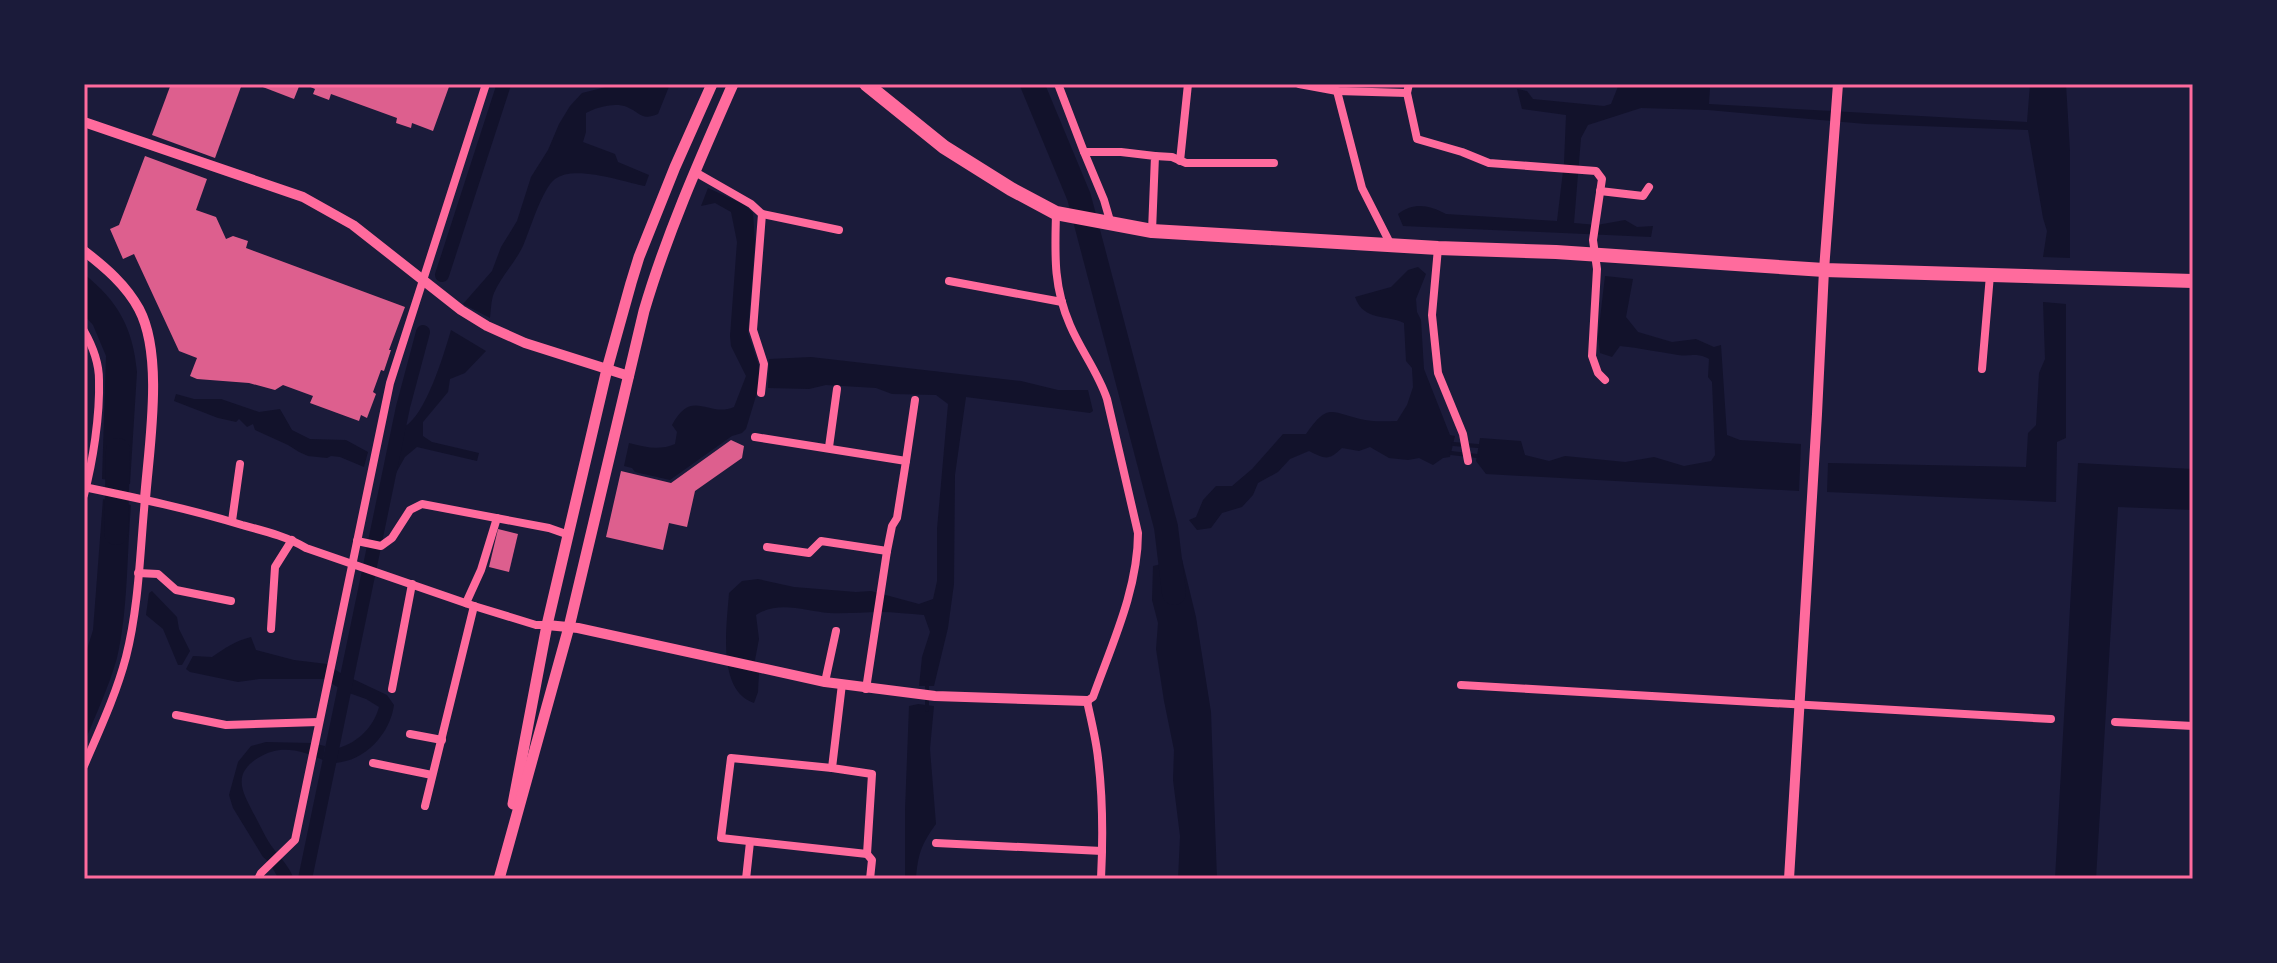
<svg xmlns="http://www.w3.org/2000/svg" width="2277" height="963" viewBox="0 0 2277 963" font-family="Overpass,sans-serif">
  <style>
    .water { fill: #12122b }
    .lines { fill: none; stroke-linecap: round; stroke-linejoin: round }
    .stream { stroke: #12122b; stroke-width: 4 }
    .canal { stroke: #12122b; stroke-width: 14 }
    .river { stroke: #12122b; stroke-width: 24 }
    .building { fill: #dd5f8e }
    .minor { stroke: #ff6b9d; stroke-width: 8 }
    .tertiary { stroke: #ff6b9d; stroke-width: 10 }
    .secondary { stroke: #ff6b9d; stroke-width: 11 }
    .trunk { stroke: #ff6b9d; stroke-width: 14 }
    .neatline { fill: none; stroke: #ff6b9d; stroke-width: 3 }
  </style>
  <rect width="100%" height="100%" fill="#1b1b3a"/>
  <g class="water">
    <path d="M618,84H670L658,114C641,121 641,113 627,107C615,102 597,107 586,113V132L583,142L615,154L618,162L649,175L645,186C624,182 574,164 555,179C542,189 530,230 523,246C515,263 501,276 494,293C491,300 491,310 490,318L463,304L492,271L501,247L517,221L531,177L548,150L559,124L570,106L582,93Z"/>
    <path d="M1619,84H1707L1710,88L1709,104L2027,122L2030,84H2066L2070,151V258L2043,257L2047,231L2043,218L2028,130L1866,124L1708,110L1641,108L1588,125L1581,138L1574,223L1597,225L1625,220L1637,227L1653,226L1651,237L1403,226L1398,214C1414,202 1429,205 1446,214L1557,221L1564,163L1566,115L1522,109L1517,89L1527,91L1533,99L1604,106L1611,104Z"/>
    <path d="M708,188L745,205L753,213L755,243L748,333L759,366V386L746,429L742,433L732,436L670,480L635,472L632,468L624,466L629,443C645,447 659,451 675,444L677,432L672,425C692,387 708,418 734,407L746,376L731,346L730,336L737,242L731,212L715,203L701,206Z"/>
    <path d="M1418,267L1426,274L1416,299L1417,312L1421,320L1424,369L1450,435L1455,436L1450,457L1443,458L1433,465L1419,458L1408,460L1389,458L1370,447L1359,451L1342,448C1328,461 1326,459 1309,451L1290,459L1278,472L1258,483L1253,495L1242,507L1222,513L1211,528L1197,530L1189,520L1196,517L1203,500L1216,486H1232L1252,469L1283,434H1306C1329,401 1331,413 1365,420C1375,422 1387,421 1397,421L1407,405L1413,387L1412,368L1406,361L1404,323C1386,314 1364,322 1355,297L1391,287L1408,270Z"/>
    <path d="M84,274C118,301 133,328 137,372L130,484L102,479L106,356L93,325L84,315Z"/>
    <path d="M1605,276L1633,279L1626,317L1638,332L1672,342L1696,339L1714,347L1721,345L1727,435L1740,440L1801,444L1799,491L1486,474L1476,461L1480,438L1521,441L1525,455L1549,461L1565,456L1625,462L1654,457L1684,466L1711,461L1715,455L1712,382L1708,377L1709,359C1696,352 1692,357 1678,355C1658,352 1640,348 1620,346L1612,357L1600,353L1598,336Z"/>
    <polygon points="2043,302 2066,304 2066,438 2057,442 2056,502 1827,492 1828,463 2026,467 2028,433 2036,425 2039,373 2045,359"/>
    <path d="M451,330L486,351L465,373L450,379L448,392L423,422V436L432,442L479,453L477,461L417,447L405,457L396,473L404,427C426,415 444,354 451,330Z"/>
    <path d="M811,357L1021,381L1058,390H1088L1093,411L1090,413L966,397L955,475L954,584L948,628L934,686H919L922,657L930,632L924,615C909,614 895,612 880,612C863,612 846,614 829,613C805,611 779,600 756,615L759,639L755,660L759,673L758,692L754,703C716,691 727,623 729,593L742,581L758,579L794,587L856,592L871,591L919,604L933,599L937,581V529L948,404L936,395L892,394L876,388L826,385L809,389L768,388L769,359Z"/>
    <polygon points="176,394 194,399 221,399 259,412 280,409 292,430 310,439 346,440 368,452 364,467 340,457 331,456 327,458 308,456 299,452 288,445 255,430 253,424 247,427 239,419 236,422 218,418 174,401"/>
    <polygon points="2078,463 2193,469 2193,510 2118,507 2096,879 2055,879"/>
    <path d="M103,499L131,505C127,552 128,612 117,658C109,687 95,716 84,744V659L93,630Z"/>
    <polygon points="1182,559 1196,617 1211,712 1217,879 1178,879 1180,836 1173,780 1174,750 1164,701 1156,649 1158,623 1152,600 1153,566"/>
    <polygon points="152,591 177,617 179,629 190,651 182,665 178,665 163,629 146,615 149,593"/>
    <path d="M251,637L256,650L294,660L327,664L342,674L339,688L324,679H259L238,682L190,672L186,669L193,656L212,657C225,648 235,641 251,637Z"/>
    <path d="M353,679L387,695L394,705C390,734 365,761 335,763L338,748C358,743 374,726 379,707L366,699L349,693Z"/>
    <path d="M918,704L934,706L930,749L936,824C921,845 918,854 916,879H905V810L909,706Z"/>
    <path d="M266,742L311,743L325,746L323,760C301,750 280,744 258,758C231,775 243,793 255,816C261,827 266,839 273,848C281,859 289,866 294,879H276L277,876L269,862L263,857L233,808L229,795L238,762L251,746Z"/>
  </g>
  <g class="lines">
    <g class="stream">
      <polyline points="1453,444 1478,446"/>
      <polyline points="1451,453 1477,456"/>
      <polyline points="927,710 927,683"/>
    </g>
    <g class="canal">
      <polyline points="442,275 504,84"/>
      <polyline points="305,879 403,407 423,332"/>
    </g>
    <g class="river">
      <polyline points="1032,84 1079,197 1166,527 1174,593"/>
      <polyline points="116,533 118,450"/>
    </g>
  </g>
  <g class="building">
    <polygon points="171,84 242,84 215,158 152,135"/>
    <polygon points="255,84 300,84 294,99"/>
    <polygon points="304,84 450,84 433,131 412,123 411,128 396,123 397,118 331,94 329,100 313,94 315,89"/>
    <polygon points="145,156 207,179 196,210 216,217 226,239 233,236 248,241 246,248 405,307 389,350 391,350 384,371 381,370 373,392 376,394 367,418 361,415 359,421 310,403 313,396 283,385 275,390 249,383 197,379 190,376 197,358 179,351 134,254 123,259 110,229 119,225"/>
    <polygon points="731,440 744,446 742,458 695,491 687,527 669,523 663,550 606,537 621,471 671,483"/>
    <polygon points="498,529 518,534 509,572 489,567"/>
  </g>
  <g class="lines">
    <g class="minor">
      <polyline points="1058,84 1084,152 1121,152 1155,156 1152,231"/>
      <polyline points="1299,84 1337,91 1407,93 1409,84"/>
      <polyline points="1337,91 1362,188 1391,245"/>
      <polyline points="1407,93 1417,139 1462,152 1489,163 1596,171 1602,179 1593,240 1597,269 1592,356 1598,373 1605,380"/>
      <polyline points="1084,152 1104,200 1111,224"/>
      <polyline points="1155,156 1172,157 1186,163 1274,163"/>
      <polyline points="1180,161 1188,84"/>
      <polyline points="695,172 751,204 762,214 753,330 764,364 761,393"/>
      <polyline points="1600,191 1643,196 1649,187"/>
      <path d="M1056,213C1055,254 1053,286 1070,325C1081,351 1098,372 1107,399L1138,533C1138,589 1112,644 1093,697L1087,701C1091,720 1096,739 1098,758C1103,798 1103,839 1101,879"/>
      <polyline points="762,214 839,230"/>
      <polyline points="1438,248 1432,315 1438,373 1463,434 1468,461"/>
      <polyline points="949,281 1062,302"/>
      <path d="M84,331C92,345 99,364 99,380C100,416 93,461 84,495"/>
      <polyline points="1982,369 1990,275"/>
      <polyline points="755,437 906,461 897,518 892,526 887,551 866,689"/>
      <polyline points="829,447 837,389"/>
      <polyline points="906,461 915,400"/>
      <path d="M84,487C137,498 190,509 242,525C264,531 286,536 306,548L474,606L536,625H547"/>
      <polyline points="232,521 240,464"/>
      <polyline points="357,541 381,546 392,538 410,510 422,504 549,528 569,535"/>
      <polyline points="767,547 809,553 821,541 887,551"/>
      <polyline points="138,573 158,574 176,590 231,601"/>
      <polyline points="466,603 481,570 497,518"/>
      <polyline points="271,629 275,567 292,540"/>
      <polyline points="825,682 836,631"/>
      <polyline points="842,684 832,768 872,774 867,854 872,860 870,879"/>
      <polyline points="1461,685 2051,719"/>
      <polyline points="392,689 412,584"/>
      <polyline points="176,715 226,725 319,722"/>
      <polyline points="2115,722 2193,726"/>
      <polyline points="410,734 442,740"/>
      <polyline points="373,763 432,775"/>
      <path d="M84,766C99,731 116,695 126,657C139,606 140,551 145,499"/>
      <polyline points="832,768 731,758 721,838 867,854"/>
      <polyline points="425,806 474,606"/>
      <polyline points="936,843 1102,851"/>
      <polyline points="258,879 261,873 295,840 390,383 486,84"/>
      <polyline points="746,879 750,842"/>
    </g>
    <g class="tertiary">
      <polyline points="84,122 303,197 353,225 461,310 487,326 525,343 629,376"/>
      <path d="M84,251C105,267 126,285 139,309C164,356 149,446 145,499"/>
      <polyline points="547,625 578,628 825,682 935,696 1087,701"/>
      <polyline points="1789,879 1817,414 1824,270 1838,84"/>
    </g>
    <g class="secondary">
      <polyline points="513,804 547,625 607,369 631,283 639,257 675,167 712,84"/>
      <path d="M499,879L569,627L644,311C667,233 700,159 733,84"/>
    </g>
    <polyline class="trunk" points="866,84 944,147 1011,189 1056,213 1152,231 1438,248 1556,252 1824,270 2193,281"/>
  </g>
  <rect width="2277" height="963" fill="none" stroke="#1b1b3a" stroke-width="172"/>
  <rect x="86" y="86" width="2105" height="791" class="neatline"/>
</svg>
